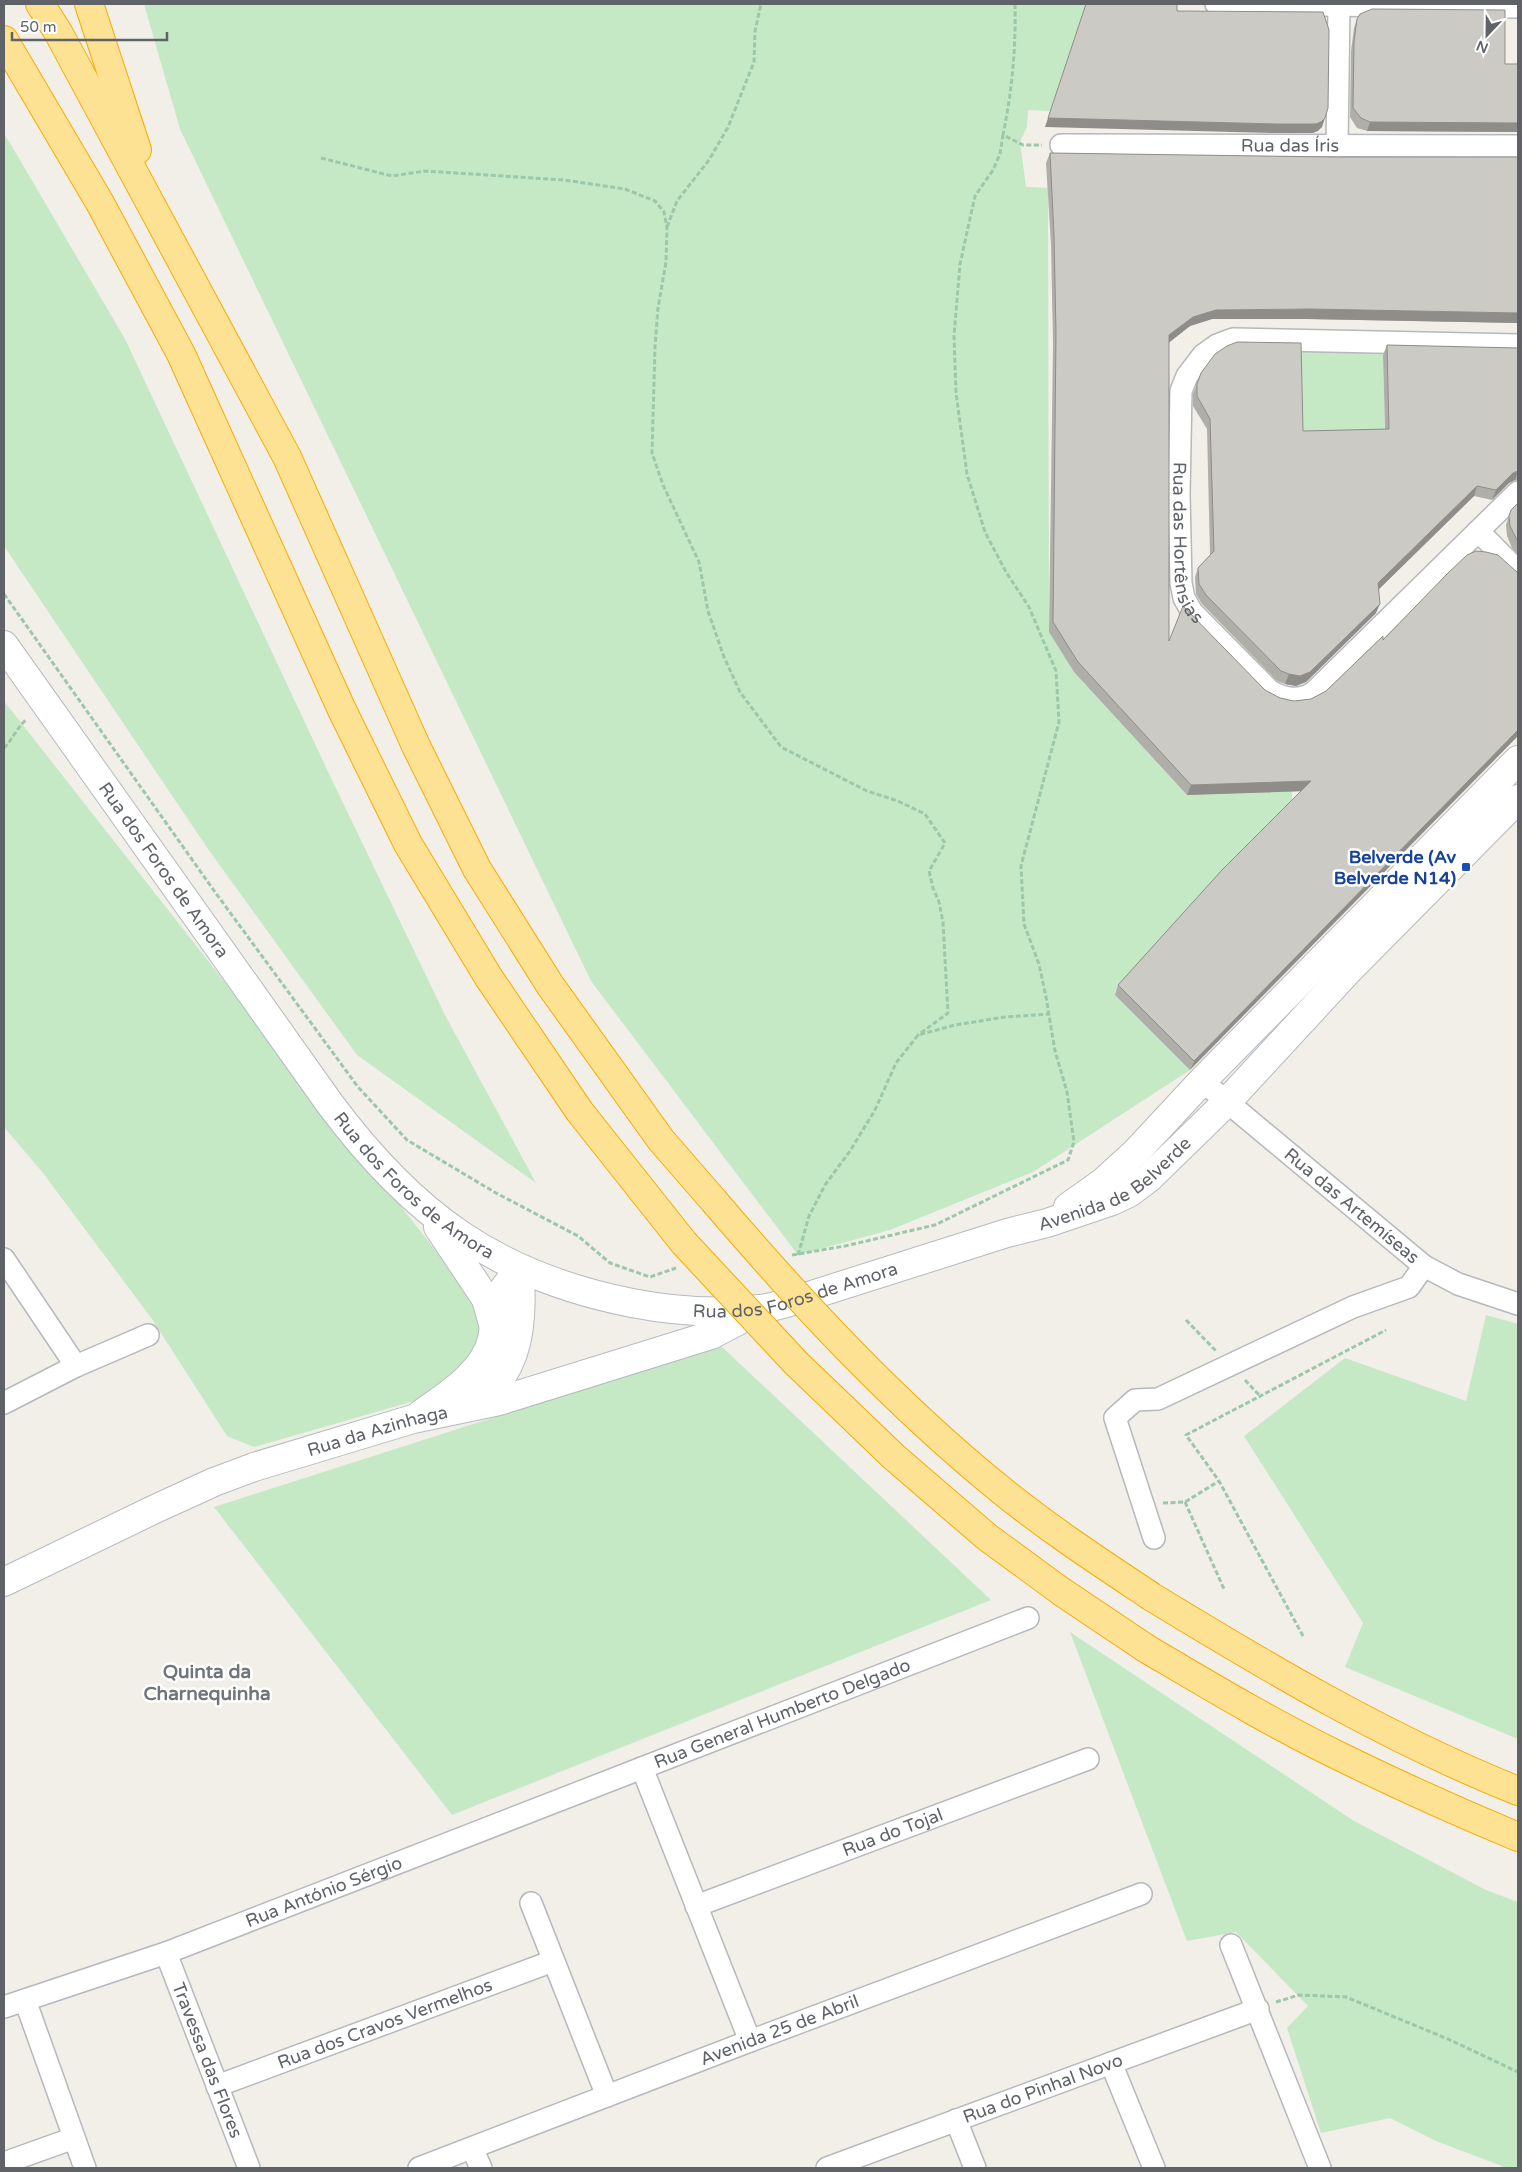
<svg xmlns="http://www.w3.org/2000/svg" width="1522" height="2172" viewBox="0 0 1522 2172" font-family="'Varela Round',sans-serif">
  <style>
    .green { fill: #c5e8c5 }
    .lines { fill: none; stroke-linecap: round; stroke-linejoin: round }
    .street-casing { stroke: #b5b8bc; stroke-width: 24 }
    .secondary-casing { stroke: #b6babf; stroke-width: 30 }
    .highway-casing { stroke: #f9ab00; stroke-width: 30 }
    .path { stroke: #9cc7a9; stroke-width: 3; stroke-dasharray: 5 2.5; stroke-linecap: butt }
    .street { stroke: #fff; stroke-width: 21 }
    .secondary { stroke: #fff; stroke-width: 28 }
    .highway { stroke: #fde293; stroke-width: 28 }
    .highway-bridge-casing { stroke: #f9ab00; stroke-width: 30; stroke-linecap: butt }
    .highway-bridge { stroke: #fde293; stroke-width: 28 }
    .wall { fill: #afaea9 }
    .shaded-wall { fill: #8f8d8a }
    .building { fill: #cccac5; stroke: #8f8d8a }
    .transit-dot { fill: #1a4fb4; stroke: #fff; stroke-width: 2 }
    .labels { text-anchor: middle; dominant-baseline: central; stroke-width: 5; stroke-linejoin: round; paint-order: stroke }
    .street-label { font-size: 18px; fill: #5f6368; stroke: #fff }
    .transit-label { font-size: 18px; font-weight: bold; fill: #164399; stroke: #fff; text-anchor: end }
    .neighbourhood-label { font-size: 19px; font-weight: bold; fill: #70757a; stroke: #fff }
  </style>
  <rect width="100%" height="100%" fill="#f1efe8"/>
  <g class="green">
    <polygon points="144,4 1086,4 1050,111 1028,110 1027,127 1020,142 1026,187 1048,188 1049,631 1074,672 1187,795 1292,791 1292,804 1190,1070 1033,1172 890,1230 798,1255 591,981 180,129"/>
    <polygon points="4,133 125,339 331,778 445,1015 536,1183 357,1055 208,849 4,546"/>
    <polygon points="1383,351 1385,439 1299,441 1297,352"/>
    <polygon points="4,701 472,1297 482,1317 482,1346 428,1397 254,1447 227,1436 152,1319 43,1173 4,1127"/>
    <polygon points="1486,1315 1518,1324 1518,1739 1345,1667 1363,1623 1244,1436 1345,1358 1466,1401"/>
    <polygon points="720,1345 991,1600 452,1815 214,1507"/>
    <polygon points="1070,1632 1354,1821 1486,1890 1518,1902 1518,2168 1507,2168 1436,2141 1390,2118 1321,2133 1287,2028 1308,2006 1236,1932 1187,1941"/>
  </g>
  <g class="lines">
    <defs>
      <g id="street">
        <polyline points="1216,4 1518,7"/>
        <path id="s1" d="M1061,145L1518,146"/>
        <polyline points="1337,146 1339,5"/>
        <path id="s2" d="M1518,345L1233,339L1217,345L1203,355L1187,376L1181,391L1179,494L1181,583L1184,598L1192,612L1270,691C1285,699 1299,702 1314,692L1518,492"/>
        <polyline points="1478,531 1518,571"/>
        <path id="s3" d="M1202,1081L1424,1266L1458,1284L1518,1304"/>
        <polyline points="4,1259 76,1366"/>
        <polyline points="4,1403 76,1366 148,1335"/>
        <polyline points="1154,1538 1115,1418 1135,1400 1158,1399 1353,1307 1409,1287 1424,1266"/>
        <polyline points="531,1903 607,2096"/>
        <path id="s4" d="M696,1906L1088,1759"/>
        <polyline points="1231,1945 1320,2168"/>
        <path id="s5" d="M166,1953L249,2168"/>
        <polyline points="25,2000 85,2168"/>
        <path id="s6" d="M4,2007L166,1953L642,1768"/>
        <path id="s7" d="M750,2041L642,1768L1028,1618"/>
        <polyline points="1111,2063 1154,2168"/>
        <path id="s8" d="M217,2086L553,1961"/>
        <polyline points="956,2120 975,2168"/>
        <polyline points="472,2148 481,2168"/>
        <polyline points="4,2163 74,2138"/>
        <path id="s9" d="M419,2168L750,2041L1141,1894"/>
        <path id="s10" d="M827,2168L1258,2009"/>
      </g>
      <g id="secondary">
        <path id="s11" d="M4,645L330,1104C412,1214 495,1276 632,1303C673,1311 718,1314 760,1309C771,1308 782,1304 793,1301L1007,1233L1047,1223L1112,1201L1129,1193L1149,1178L1227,1102L1346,973L1518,799"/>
        <polyline points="1068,1207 1102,1183 1136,1152 1202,1081 1518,760"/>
        <polyline points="438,1227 486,1299 493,1324"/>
        <path d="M474,1405C522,1370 522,1323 520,1269"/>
        <path d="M421,1414C448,1395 484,1373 492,1339C494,1330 494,1321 495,1312C497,1294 509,1282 520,1269"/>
        <path id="s12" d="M4,1582L155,1509L214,1482L254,1467L413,1419L499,1401L711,1335L755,1312"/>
      </g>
      <g id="highway">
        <polyline points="40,4 58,32 287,457 416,746 477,869 550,985 661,1140 714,1201"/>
        <polyline points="89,4 137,150"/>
        <polyline points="4,40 100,203 181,354 342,710 408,844 489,978 580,1112 684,1243"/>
        <path d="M1152,1597C1270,1669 1390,1740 1518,1791"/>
        <path d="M1147,1649C1210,1686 1273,1724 1339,1756C1398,1785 1458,1812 1518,1837"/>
      </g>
    </defs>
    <use href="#street" class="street-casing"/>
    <use href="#secondary" class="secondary-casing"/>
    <use href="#highway" class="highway-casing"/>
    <g class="path">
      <path d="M1015,4C1016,49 1012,91 1003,135L1023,145H1042"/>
      <polyline points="321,158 392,176 425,171 564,180 625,189 655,201 664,212 667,228 666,262 658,308 655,347 652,453 663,485 699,562 708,611 724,657 740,692 781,747 867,791 898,801 925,814 945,843 929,871 933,888 939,902 943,922 948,1013 918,1035"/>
      <polyline points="667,227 677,201 709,160 728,127 754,62 755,31 761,4"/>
      <polyline points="4,594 215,892 358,1087 407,1140 496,1193 578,1236 610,1263 650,1277 676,1268"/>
      <path d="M4,748C13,739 17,727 27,719"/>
      <polyline points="792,1255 845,1246 935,1225 1068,1160 1074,1142 1067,1092 1055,1051 1046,997 1039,964 1024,924 1021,866 1059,722 1056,671 1029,607 1006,572 985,532 967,474 956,393 954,336 960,264 975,196 993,170 1000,154 1003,135"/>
      <polyline points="798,1255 809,1216 825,1185 850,1151 875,1110 896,1063 918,1035 955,1025 1005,1017 1049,1014"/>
      <polyline points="1186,1320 1216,1351"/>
      <polyline points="1245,1380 1260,1396"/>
      <polyline points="1185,1502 1224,1589"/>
      <polyline points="1163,1503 1185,1502 1219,1481"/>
      <polyline points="1303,1636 1219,1481 1186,1435 1386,1330"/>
      <polyline points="1276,2002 1299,1995 1346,1997 1448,2039 1518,2072"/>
    </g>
    <use href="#street" class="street"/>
    <use href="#secondary" class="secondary"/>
    <use href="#highway" class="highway"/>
    <defs>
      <g id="highway-bridge">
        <path d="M714,1201C802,1304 896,1405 1001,1490C1049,1529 1101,1563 1152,1597"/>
        <polyline points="684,1243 796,1363 894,1457 987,1537 1062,1592 1147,1649"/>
      </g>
    </defs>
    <use href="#highway-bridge" class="highway-bridge-casing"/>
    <use href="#highway-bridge" class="highway-bridge"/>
  </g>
  <g class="wall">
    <polygon points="1357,19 1505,64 1518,64 1518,132 1367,131 1357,128 1350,117 1351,51 1354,28"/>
    <polygon points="1050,153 1332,157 1518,157 1518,323 1307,319 1212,319 1190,326 1169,342 1169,641 1280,698 1294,701 1311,699 1326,691 1383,636 1190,1070 1115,995 1118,985 1301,791 1187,795 1074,672 1049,632 1053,343 1051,245 1046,163"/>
    <polygon points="1387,345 1518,348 1518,481 1515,480 1509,483 1492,500 1474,496 1379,589 1376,613 1306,682 1296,686 1285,684 1277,681 1202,604 1196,594 1195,577 1198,568 1210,555 1207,429 1193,406 1193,394 1201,373 1303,431 1385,429 1383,355"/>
    <polygon points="1518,503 1518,554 1512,548 1507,536 1506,525 1511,510"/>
  </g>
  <g class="shaded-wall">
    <polygon points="1048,118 1325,118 1322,127 1318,131 1313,133 1272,133 1045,127"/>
    <polygon points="1370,122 1518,123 1518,132 1367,131"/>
    <polygon points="1310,309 1518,313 1518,323 1307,319 1212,319 1190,326 1166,345 1169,335 1193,317 1216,310"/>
    <polygon points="1518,471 1515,480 1509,483 1492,500 1496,490 1513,473"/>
    <polygon points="1477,486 1474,496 1375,593 1378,583"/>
    <polygon points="1380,604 1376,613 1306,682 1296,686 1285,684 1289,674"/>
    <polygon points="1518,730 1518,736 1190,1070 1194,1061"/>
    <polygon points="1311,781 1307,791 1187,795 1191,785"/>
  </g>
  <g class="building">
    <polygon points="1086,4 1177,4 1177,11 1323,12 1329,30 1328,108 1325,118 1321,122 1316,124 1275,124 1048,118"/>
    <polygon points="1372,9 1505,10 1505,64 1518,64 1518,123 1370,122 1361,118 1353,108 1354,42 1357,19 1360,14"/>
    <polygon points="1050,153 1332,157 1518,157 1518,313 1310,309 1216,310 1193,317 1169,335 1169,641 1183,606 1265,690 1280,698 1294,701 1311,699 1326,691 1383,636 1383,640 1447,574 1467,555 1476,551 1486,552 1498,555 1518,573 1518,730 1194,1061 1118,985 1222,870 1311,781 1191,785 1078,662 1053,622 1056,333 1054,235"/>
    <polygon points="1237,342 1301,343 1303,431 1389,429 1387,345 1518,348 1518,471 1513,473 1496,490 1477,486 1378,583 1380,604 1310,672 1300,676 1289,674 1281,671 1206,595 1199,584 1198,568 1214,551 1210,419 1197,396 1197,384 1201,373 1215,354 1227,346"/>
    <polygon points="1518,503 1518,541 1516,538 1510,526 1509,516 1511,510"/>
  </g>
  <rect class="transit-dot" x="1461" y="862" width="10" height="10" rx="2.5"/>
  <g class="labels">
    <g class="street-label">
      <text stroke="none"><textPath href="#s1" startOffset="229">Rua das Íris</textPath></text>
      <text stroke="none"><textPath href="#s2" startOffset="515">Rua das Hortênsias</textPath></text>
      <text stroke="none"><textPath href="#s11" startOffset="276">Rua dos Foros de Amora</textPath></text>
      <text stroke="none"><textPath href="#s11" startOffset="1442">Avenida de Belverde</textPath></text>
      <text stroke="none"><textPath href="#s11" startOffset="681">Rua dos Foros de Amora</textPath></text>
      <text stroke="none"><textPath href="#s3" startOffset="195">Rua das Artemíseas</textPath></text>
      <text stroke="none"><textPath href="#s11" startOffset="1101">Rua dos Foros de Amora</textPath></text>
      <text stroke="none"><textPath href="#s12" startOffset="404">Rua da Azinhaga</textPath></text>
      <text stroke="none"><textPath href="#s7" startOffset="444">Rua General Humberto Delgado</textPath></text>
      <text stroke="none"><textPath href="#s4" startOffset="210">Rua do Tojal</textPath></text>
      <text stroke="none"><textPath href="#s6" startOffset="340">Rua António Sérgio</textPath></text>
      <text stroke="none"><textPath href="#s8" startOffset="179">Rua dos Cravos Vermelhos</textPath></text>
      <text stroke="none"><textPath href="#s9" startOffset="386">Avenida 25 de Abril</textPath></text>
      <text stroke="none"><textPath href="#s5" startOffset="115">Travessa das Flores</textPath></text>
      <text stroke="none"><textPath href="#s10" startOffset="230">Rua do Pinhal Novo</textPath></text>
    </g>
    <g class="transit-label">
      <text x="1456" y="857">Belverde (Av<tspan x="1456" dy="21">Belverde N14)</tspan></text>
    </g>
    <g class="neighbourhood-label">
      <text x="207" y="1672">Quinta da<tspan x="207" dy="22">Charnequinha</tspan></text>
    </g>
  </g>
  <rect width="1522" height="2172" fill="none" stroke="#5f6368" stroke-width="10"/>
  <g transform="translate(1487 35) rotate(202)" stroke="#ffffff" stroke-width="4" paint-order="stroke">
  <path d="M0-4L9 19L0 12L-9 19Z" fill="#5f6368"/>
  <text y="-8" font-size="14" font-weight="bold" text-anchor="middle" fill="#5f6368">N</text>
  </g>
  <path d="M12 32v8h155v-8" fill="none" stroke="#5f6368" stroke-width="2.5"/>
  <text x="20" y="32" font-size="15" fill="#5f6368" stroke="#ffffff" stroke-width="4" paint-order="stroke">50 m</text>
</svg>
